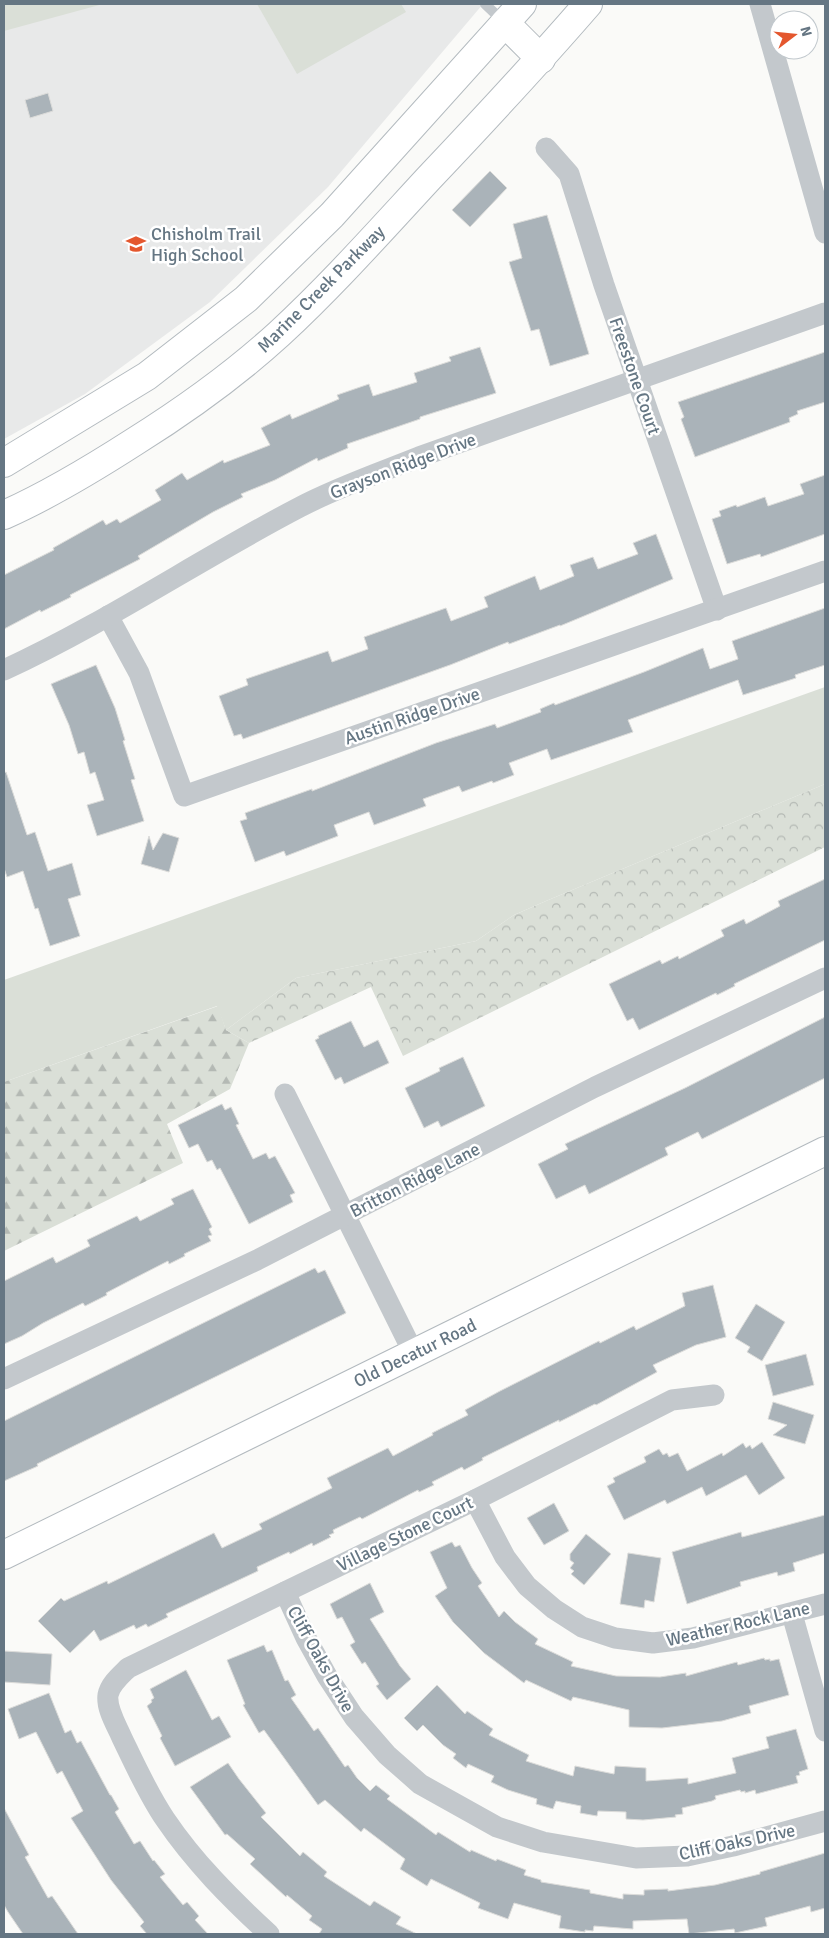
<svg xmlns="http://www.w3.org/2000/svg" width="829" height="1938" viewBox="0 0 829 1938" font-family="Signika,sans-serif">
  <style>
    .built { fill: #e8e9e9 }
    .green { fill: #dadfd7 }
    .forest { fill: url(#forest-firs) }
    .park { fill: url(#park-crowns) }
    .building { fill: #aab3b9; stroke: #dcdcda }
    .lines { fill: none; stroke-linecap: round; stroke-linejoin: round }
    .secondary-casing { stroke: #b3babf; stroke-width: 30 }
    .lane { stroke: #c3c8cc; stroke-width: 10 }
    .street { stroke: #c3c8cc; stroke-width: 21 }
    .secondary { stroke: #fff; stroke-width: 28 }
    .labels { text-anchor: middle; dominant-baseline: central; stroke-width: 5; stroke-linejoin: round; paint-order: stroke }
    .poi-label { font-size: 18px; fill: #657683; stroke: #fff; text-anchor: start }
    .street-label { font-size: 18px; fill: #657683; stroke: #fff }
  </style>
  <defs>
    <pattern id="forest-firs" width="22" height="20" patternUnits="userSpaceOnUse" patternTransform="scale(1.25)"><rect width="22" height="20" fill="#dadfd7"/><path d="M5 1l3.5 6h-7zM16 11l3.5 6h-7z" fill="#b4b9b4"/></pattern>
    <pattern id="park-crowns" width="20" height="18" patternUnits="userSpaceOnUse" patternTransform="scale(1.25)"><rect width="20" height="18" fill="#dadfd7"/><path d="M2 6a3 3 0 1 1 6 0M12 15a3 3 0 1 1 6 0" fill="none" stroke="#b4b9b4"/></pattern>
  </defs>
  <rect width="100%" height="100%" fill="#fafaf8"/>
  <polygon class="built" points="4,4 483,4 328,187 210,302 85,394 4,439"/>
  <g class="green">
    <polygon points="4,4 103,4 4,31"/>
    <polygon points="257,4 401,4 406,12 297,74"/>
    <polygon points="825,687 825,784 546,901 514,915 476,941 296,978 226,1030 217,1006 4,1082 4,980"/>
  </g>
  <polygon class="forest" points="218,1006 226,1030 249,1043 230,1089 167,1124 183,1163 4,1251 4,1082"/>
  <polygon class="park" points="825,784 825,847 403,1056 371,987 249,1043 226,1030 296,978 476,941 514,915 546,901"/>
  <g class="building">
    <polygon points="48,93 53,111 30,118 25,100"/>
    <polygon points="490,171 507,188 470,227 452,210"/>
    <polygon points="547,215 589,354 550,366 539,329 531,331 509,262 522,258 513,224"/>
    <polygon points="480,347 496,393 420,417 420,419 347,444 348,448 318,461 317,458 275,480 241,494 243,497 213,512 138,556 140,559 70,595 71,597 41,612 40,610 4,629 4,575 54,550 53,548 103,520 106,525 117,519 120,523 161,500 155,490 182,473 187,480 223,460 224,463 270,445 261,428 290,414 292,419 339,399 337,395 369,384 373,396 417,382 414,373 451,361 449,357"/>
    <polygon points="825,352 825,402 797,411 798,414 789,418 790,422 695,457 681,419 684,417 678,402"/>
    <polygon points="825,475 825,534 761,557 760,554 727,564 712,519 721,516 719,511 736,505 737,507 765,497 768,506 804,494 800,484"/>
    <polygon points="656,534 673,579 560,626 560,625 509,644 508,642 450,665 243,739 241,734 234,736 219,696 248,685 246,679 328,651 332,662 368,649 364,637 446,608 451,621 488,607 484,597 535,576 540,590 574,576 570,565 593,557 598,569 638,554 633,543"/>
    <polygon points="825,608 825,665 795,675 796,678 743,695 738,680 628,720 633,732 551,760 547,749 509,763 514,775 493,783 492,781 462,792 459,786 423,799 426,806 374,825 369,812 334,825 338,836 286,856 284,851 255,862 240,821 247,819 245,813 312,789 312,791 436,743 495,724 497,728 541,712 540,709 554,703 555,705 644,672 703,648 710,669 738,659 732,641"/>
    <polygon points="96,665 115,708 125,740 123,741 135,779 131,780 144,821 97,836 87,805 104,800 95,772 90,774 84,752 78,754 69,725 51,684"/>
    <polygon points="6,772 27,835 35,832 48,871 72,863 81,895 68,899 80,936 50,946 38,908 35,909 23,871 7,877 4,868 4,773"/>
    <polygon points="163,833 179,838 169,872 141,864 149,836 153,850"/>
    <polygon points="825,879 825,940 734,984 735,986 717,995 716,993 639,1030 633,1018 627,1021 609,984 660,960 662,964 678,956 679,959 724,936 721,930 744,919 746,924 780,906 778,901"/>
    <polygon points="825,1017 825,1078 702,1139 698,1132 665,1148 668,1155 589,1194 585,1185 556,1199 538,1164 568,1149 565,1144 685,1088"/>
    <polygon points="351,1021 364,1047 378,1040 389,1063 344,1084 341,1077 335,1080 315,1040 319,1038 318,1036"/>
    <polygon points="463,1057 485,1106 441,1127 438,1121 424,1128 405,1088 440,1071 439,1068"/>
    <polygon points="222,1104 225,1110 231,1107 239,1124 236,1125 253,1159 266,1153 269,1159 275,1156 295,1193 290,1195 293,1202 249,1224 220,1168 217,1170 212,1160 207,1162 198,1144 189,1148 178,1125"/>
    <polygon points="193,1189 212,1227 209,1229 212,1235 208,1236 211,1241 184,1254 185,1256 169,1264 168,1261 127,1282 106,1293 107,1295 85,1306 83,1303 43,1323 22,1336 4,1344 4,1281 53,1257 56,1263 90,1246 87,1240 137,1216 140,1221 174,1204 171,1199"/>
    <polygon points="315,1268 318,1273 325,1270 346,1313 37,1464 38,1466 4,1481 4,1421"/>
    <polygon points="713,1285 726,1337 696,1345 653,1365 657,1372 596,1405 595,1404 559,1422 559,1420 482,1458 483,1460 464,1470 462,1467 432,1482 434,1485 419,1492 418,1490 362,1519 360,1517 333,1530 334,1533 329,1535 331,1537 313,1546 312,1543 290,1554 289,1552 257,1567 258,1571 166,1614 168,1617 148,1627 146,1624 136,1629 134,1625 100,1641 94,1630 70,1653 38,1621 61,1598 64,1601 107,1581 108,1584 214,1533 222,1548 262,1529 259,1524 332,1488 327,1478 388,1448 393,1456 433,1435 432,1433 468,1415 465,1410 500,1391 599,1341 600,1343 634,1326 636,1330 685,1306 682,1293"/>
    <polygon points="756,1304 785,1322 762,1361 747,1352 750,1347 735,1338"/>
    <polygon points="806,1354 814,1385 773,1396 765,1365"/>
    <polygon points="773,1402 814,1415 805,1444 773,1435 787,1425 768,1419"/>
    <polygon points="762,1442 785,1478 759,1495 746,1475 706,1496 702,1487 667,1504 665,1500 624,1520 607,1486 615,1482 613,1478 646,1462 644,1457 659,1449 663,1455 667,1453 669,1457 678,1453 687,1471 722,1453 723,1456 743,1443 746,1448 750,1445 752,1449"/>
    <polygon points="554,1503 569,1531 544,1545 527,1518"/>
    <polygon points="825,1515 825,1553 793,1563 795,1571 778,1576 777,1572 740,1582 741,1586 687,1604 672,1552 741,1532 742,1537"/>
    <polygon points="586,1534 611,1554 584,1585 571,1574 574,1571 570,1568 574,1563 570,1560 570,1554"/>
    <polygon points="452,1542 455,1547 460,1545 472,1568 482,1583 478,1586 499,1617 504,1611 515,1622 538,1639 535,1644 573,1662 571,1666 616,1676 660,1677 686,1673 686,1676 737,1662 738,1665 764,1658 765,1660 770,1659 770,1661 779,1659 789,1695 749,1706 751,1713 722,1721 662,1728 629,1727 629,1710 573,1697 571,1701 526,1680 524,1683 484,1653 453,1622 435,1596 447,1588 430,1552"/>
    <polygon points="628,1553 661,1558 654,1602 645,1600 644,1608 620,1604"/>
    <polygon points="370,1583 384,1612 370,1619 400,1666 411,1679 387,1700 376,1686 379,1684 365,1662 362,1664 350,1645 355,1642 342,1617 337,1619 330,1604"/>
    <polygon points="264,1645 267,1652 272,1650 285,1681 288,1680 296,1695 291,1698 314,1731 318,1728 345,1767 348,1765 357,1778 370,1791 376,1785 390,1796 387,1799 436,1835 438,1832 470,1852 471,1850 496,1861 497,1859 526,1870 524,1875 541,1880 541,1882 590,1890 590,1893 623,1899 623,1894 644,1895 644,1890 668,1889 668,1891 715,1885 760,1874 760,1872 825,1853 825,1908 811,1912 810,1906 765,1918 767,1926 735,1933 734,1929 689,1934 687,1919 633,1921 633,1929 594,1926 593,1931 585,1930 585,1932 559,1928 561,1916 514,1903 508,1919 478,1908 480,1903 431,1879 427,1886 400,1869 405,1859 364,1828 361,1832 325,1800 318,1805 264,1730 259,1733 243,1705 245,1704 227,1660"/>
    <polygon points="4,1651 52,1654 50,1685 4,1682"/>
    <polygon points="186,1670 212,1720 219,1716 231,1737 175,1766 160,1738 162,1736 147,1706 152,1702 151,1700 154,1698 150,1689"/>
    <polygon points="437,1685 465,1714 467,1711 493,1729 489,1735 529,1755 526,1761 573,1776 575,1766 614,1774 615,1766 646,1768 646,1781 688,1778 688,1784 736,1773 732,1758 769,1748 766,1737 796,1729 808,1769 799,1772 800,1775 796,1776 798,1783 756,1794 755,1790 745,1793 745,1791 741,1792 740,1790 715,1796 716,1799 712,1801 682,1808 683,1814 675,1815 676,1817 643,1820 626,1819 626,1812 598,1811 597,1816 580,1813 581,1806 556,1801 553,1809 536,1804 537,1799 508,1790 491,1782 494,1776 468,1764 466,1768 453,1758 456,1754 443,1745 423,1725 417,1731 404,1718"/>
    <polygon points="49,1693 65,1733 71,1730 77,1743 81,1741 83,1745 110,1795 111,1795 119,1809 115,1812 134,1844 140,1841 153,1861 154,1860 165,1874 160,1877 183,1905 187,1902 199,1916 195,1920 208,1934 147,1934 140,1926 144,1922 111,1880 71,1818 83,1811 62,1771 57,1774 36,1732 19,1739 8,1709"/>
    <polygon points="228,1763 239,1779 266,1813 261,1817 300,1856 303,1852 327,1872 324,1876 370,1906 374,1901 401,1917 396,1924 417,1934 319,1934 322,1929 309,1920 312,1916 287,1895 286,1897 250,1864 255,1859 227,1834 225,1835 190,1787"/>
    <polygon points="4,1808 29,1855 25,1857 48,1898 52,1896 78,1934 23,1934 8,1912 4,1905"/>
  </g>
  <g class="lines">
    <defs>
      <g id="secondary">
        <polyline points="505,23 541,59"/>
        <polyline points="4,463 147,376 246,299 332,215 522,4"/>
        <path d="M4,515C49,495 92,469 134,442C185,410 234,375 279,334C332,285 380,231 429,178C483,121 537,63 588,4"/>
        <polyline points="4,1555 825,1151"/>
      </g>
    </defs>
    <use href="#secondary" class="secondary-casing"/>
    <polyline class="lane" points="485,4 504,22"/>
    <g class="street">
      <polyline points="760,4 825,233"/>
      <polyline points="546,148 569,174 604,285 717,610"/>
      <polyline points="108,616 139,673 184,796 825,571"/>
      <path d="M4,670C106,623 200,559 300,507C338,487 379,473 419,457L825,313"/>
      <polyline points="285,1094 414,1354"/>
      <polyline points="4,1379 257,1260 595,1087 825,978"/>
      <polyline points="475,1500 505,1557 527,1586 554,1609 582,1627 615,1638 653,1643 693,1638 825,1604"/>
      <polyline points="285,1592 306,1638 327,1676 354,1717 387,1755 420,1784 497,1827 543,1842 636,1858 687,1856 733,1846 825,1821"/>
      <polyline points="792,1614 825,1731"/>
      <path d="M269,1934C231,1899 194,1862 165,1819C148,1794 135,1765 122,1738C117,1726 106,1709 108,1695C110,1684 121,1675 128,1668L475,1500L672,1400L714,1395"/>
    </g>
    <use href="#secondary" class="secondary"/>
  </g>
  <defs>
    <symbol id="school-bare" viewBox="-9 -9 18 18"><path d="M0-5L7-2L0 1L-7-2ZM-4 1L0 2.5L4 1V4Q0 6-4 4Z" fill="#e4572e" stroke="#fff" stroke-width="2.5" paint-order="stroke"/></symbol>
  </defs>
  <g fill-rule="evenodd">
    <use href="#school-bare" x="122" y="230" width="28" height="28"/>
  </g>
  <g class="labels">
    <g class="poi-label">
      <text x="151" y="234">Chisholm Trail<tspan x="151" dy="21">High School</tspan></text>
    </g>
    <g class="street-label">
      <text transform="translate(321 289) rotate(-45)">Marine Creek Parkway</text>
      <text transform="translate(635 376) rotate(71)">Freestone Court</text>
      <text transform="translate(403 466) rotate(-21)">Grayson Ridge Drive</text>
      <text transform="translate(412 716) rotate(-19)">Austin Ridge Drive</text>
      <text transform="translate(415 1180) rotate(-27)">Britton Ridge Lane</text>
      <text transform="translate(415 1353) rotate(-26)">Old Decatur Road</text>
      <text transform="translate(405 1534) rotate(-26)">Village Stone Court</text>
      <text transform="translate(738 1624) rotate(-13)">Weather Rock Lane</text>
      <text transform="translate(321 1659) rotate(61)">Cliff Oaks Drive</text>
      <text transform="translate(737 1842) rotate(-12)">Cliff Oaks Drive</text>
    </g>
  </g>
  <rect width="829" height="1938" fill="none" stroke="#657683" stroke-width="10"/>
  <g transform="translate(794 35) rotate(74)"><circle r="24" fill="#ffffff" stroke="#c1c8cd"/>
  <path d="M0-4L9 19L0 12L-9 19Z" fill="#e4572e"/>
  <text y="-8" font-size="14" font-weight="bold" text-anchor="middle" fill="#657683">N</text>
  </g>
</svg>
